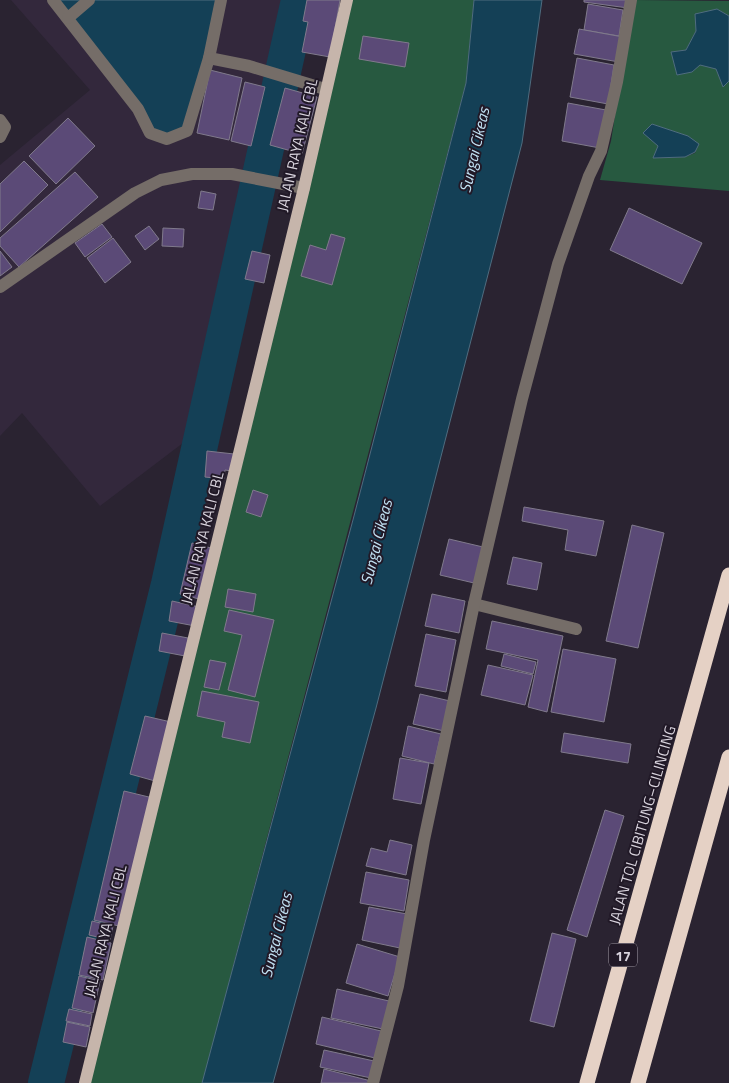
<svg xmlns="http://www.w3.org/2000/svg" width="729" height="1083" viewBox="0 0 729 1083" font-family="'Titillium Web',sans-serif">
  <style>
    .built { fill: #33283c }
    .green { fill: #275940; fill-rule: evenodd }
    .water { fill: #144056; stroke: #4f6c7f }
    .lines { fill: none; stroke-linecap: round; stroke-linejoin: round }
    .river { stroke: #144056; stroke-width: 36 }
    .building { fill: #5b4a77; stroke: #807a8c }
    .minor { stroke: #756d68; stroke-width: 12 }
    .major { stroke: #c6b5ab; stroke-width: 12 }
    .highway { stroke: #e5d1c5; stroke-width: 15 }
    .labels { text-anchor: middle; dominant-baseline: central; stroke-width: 4; stroke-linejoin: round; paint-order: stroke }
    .shield { fill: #211927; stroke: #a29ca7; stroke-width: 1 }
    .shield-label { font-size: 14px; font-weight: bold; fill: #d9d4de }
    .street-label { font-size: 15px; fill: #d9d4de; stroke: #211927 }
    .water-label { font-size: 16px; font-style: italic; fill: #c3e3f5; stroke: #211927 }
  </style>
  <rect width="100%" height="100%" fill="#2a2331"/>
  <polygon class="built" points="11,0 299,0 204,427 100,506 22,413 0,436 0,165 90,90"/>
  <g class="green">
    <polygon points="344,0 474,0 466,83 235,959 205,1083 84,1083"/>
    <path d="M633,0L729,1V16L717,9L696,31L686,50L671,52L716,69L723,87L729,81V191L600,180L611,141ZM698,144L695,153L685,157L654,158L658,146Z"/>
  </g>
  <g class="water">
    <polygon points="53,0 222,0 187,131 167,139 150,133"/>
    <polygon points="474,0 542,0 522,143 376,708 273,1083 202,1083 354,516 466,83"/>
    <polygon points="717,9 729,16 729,81 723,87 716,69 700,65 692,72 677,75 671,52 686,50 696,31 695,14"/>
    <polygon points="652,124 688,136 699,144 695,152 685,157 653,158 658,146 643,133"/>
  </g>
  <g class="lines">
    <polyline class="river" points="46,1083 169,584 299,0"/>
  </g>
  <g class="building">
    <polygon points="307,0 340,0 330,57 302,52 308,22 303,21"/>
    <polygon points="584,0 629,0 628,8 584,2"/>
    <polygon points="588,4 623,10 619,36 584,30"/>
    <polygon points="579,29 623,37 619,62 574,54"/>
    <polygon points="363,36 409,43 405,67 359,59"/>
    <polygon points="577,58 614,65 608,104 570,97"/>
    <polygon points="210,70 242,78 229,140 197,133"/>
    <polygon points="245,82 265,87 251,146 231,141"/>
    <polygon points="285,88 317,97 302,154 270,145"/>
    <polygon points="568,103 606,110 600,148 562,141"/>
    <polygon points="68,118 95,146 56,184 29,156"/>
    <polygon points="24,161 48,185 0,232 0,184"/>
    <polygon points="75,172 98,197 19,267 0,246 0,238"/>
    <polygon points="201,191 216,194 213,210 198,208"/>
    <polygon points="629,208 702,243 682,284 610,250"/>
    <polygon points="102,224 112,237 85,257 75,243"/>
    <polygon points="149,226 159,239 145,250 135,236"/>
    <polygon points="163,228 184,229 183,247 162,246"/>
    <polygon points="331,234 345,238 332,285 301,276 310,245 326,250"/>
    <polygon points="113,238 131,262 105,283 87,258"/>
    <polygon points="0,251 12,267 0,276"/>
    <polygon points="252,251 270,255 264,283 245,279"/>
    <polygon points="207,451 234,454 232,471 225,470 224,479 205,477"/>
    <polygon points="253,490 268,495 261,517 246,512"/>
    <polygon points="524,507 604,521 596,556 565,550 568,530 522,521"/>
    <polygon points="632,525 664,533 638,648 606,641"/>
    <polygon points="449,539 483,547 474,583 440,575"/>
    <polygon points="192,543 211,548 199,599 180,594"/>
    <polygon points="513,557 542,563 537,590 507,584"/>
    <polygon points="228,589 256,594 253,612 225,607"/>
    <polygon points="432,594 465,601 459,633 425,626"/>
    <polygon points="172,601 199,607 195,626 169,621"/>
    <polygon points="229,610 274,620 255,697 228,690 242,635 224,631"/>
    <polygon points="492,621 563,636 547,712 528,707 538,660 486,649"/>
    <polygon points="162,633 188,638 185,656 159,651"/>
    <polygon points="426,634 456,640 446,692 415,686"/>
    <polygon points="563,649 616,659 604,722 551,712"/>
    <polygon points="504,654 536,662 533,674 501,666"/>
    <polygon points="210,660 226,663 219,690 204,687"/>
    <polygon points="488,665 533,675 525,705 481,695"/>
    <polygon points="202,691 259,702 250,743 222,737 225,722 197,716"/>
    <polygon points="420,694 450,701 444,731 413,724"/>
    <polygon points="145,716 171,722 155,781 130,774"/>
    <polygon points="408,726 441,734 434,764 402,756"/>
    <polygon points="564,733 631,744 628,763 561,752"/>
    <polygon points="400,758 429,763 421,804 393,799"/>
    <polygon points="124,791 153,798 123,927 94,920"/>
    <polygon points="605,810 624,816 587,937 567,930"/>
    <polygon points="390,840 412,845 406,875 366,866 371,848 387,852"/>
    <polygon points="366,872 409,880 404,911 360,903"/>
    <polygon points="369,907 407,914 400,948 362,940"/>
    <polygon points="92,921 113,926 110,940 89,935"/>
    <polygon points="552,933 576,939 554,1027 530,1021"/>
    <polygon points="87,937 111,943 103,980 79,975"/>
    <polygon points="357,944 400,957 388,996 346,983"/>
    <polygon points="79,976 100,981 93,1013 72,1008"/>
    <polygon points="337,989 389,1001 383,1029 331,1018"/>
    <polygon points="69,1009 92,1014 90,1026 66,1021"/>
    <polygon points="322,1017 381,1031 375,1058 316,1044"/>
    <polygon points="67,1022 90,1027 86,1047 63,1042"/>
    <polygon points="324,1050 374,1061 371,1078 320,1067"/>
    <polygon points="324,1069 371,1081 370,1083 321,1083"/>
  </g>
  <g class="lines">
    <g class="minor">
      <polyline points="53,0 138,109 150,133 167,139 187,131 209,58 221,0"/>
      <polyline points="68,18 89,0"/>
      <polyline points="209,58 249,66 325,89"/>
      <polyline points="0,120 5,127 0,137"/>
      <polyline points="0,287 135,193 161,180 192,174 232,174 304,188"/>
      <polyline points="474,604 576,629"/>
      <polyline points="373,1083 398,986 424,840 474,604 522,399 558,264 589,176 601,151 617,82 631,0"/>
    </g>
    <polyline class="major" points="85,1083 304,188 347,0"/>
    <g class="highway">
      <polyline points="587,1083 729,575"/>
      <polyline points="638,1083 729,757"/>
    </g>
  </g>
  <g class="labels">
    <rect class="shield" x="609" y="943.5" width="28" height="23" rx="4"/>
    <g class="shield-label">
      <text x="623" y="955">17</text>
    </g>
    <g class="street-label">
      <text transform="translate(297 145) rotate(-77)">JALAN RAYA KALI CBL</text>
      <text transform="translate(202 538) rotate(-76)">JALAN RAYA KALI CBL</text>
      <text transform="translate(642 825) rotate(-74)">JALAN TOL CIBITUNG–CILINCING</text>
      <text transform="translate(105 931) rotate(-76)">JALAN RAYA KALI CBL</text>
    </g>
    <g class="water-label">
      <text transform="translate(474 150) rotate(-77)">Sungai Cikeas</text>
      <text transform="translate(376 542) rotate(-76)">Sungai Cikeas</text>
      <text transform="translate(276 935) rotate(-76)">Sungai Cikeas</text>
    </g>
  </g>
</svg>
